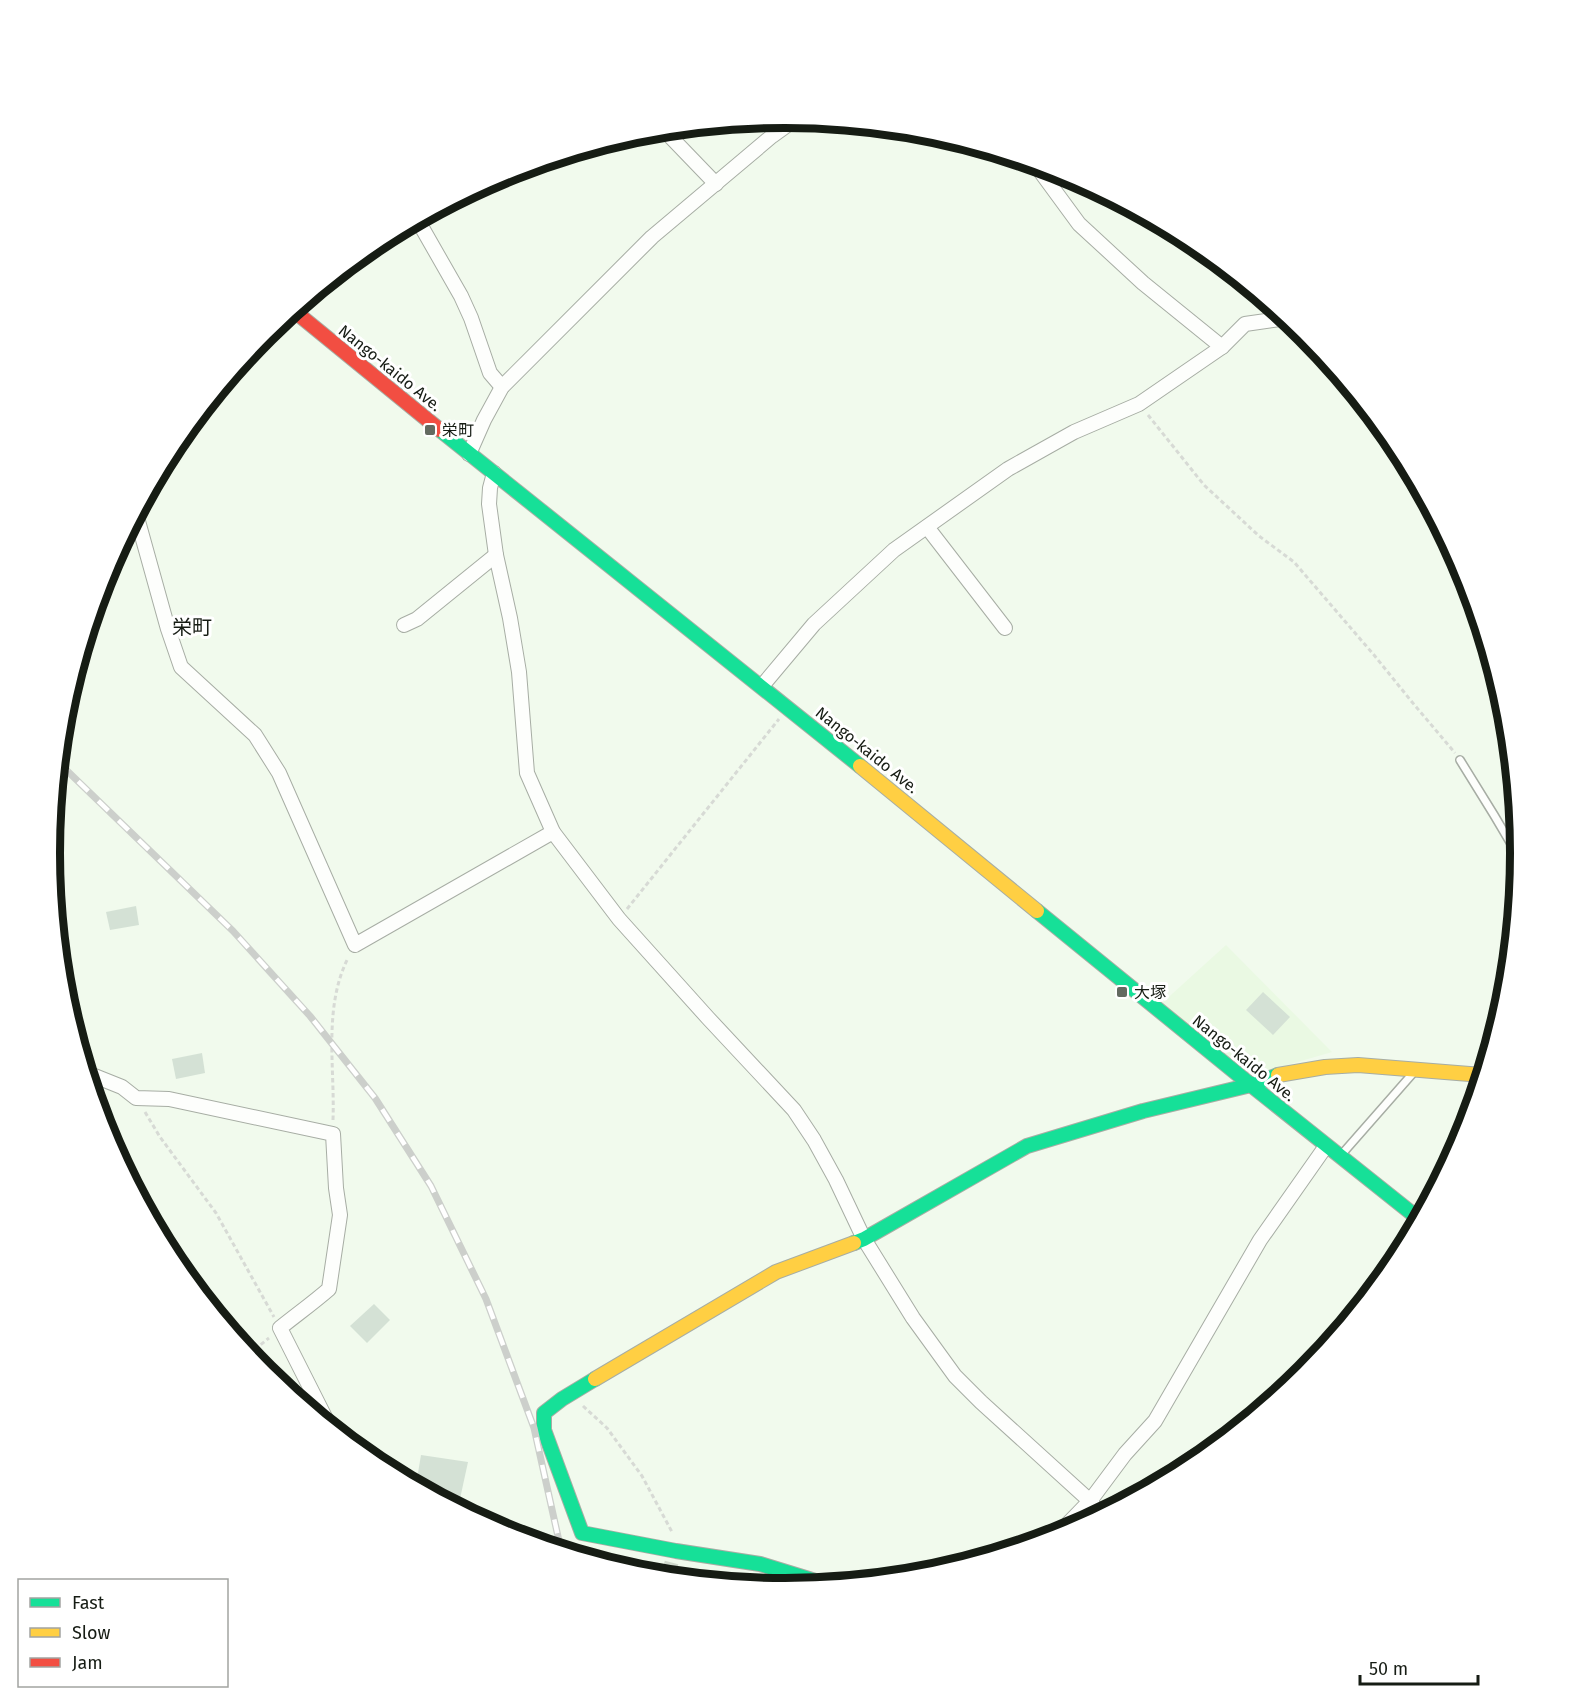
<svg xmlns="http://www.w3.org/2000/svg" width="1570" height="1705" viewBox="0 0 1570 1705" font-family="'Fira Sans','Noto Sans JP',sans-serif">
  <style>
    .built { fill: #eaf9e3 }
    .building { fill: #d4e1d5 }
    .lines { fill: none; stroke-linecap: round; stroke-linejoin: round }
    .street-tunnel { stroke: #d0d9cc; stroke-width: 14; stroke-dasharray: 14 7; stroke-linecap: butt }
    .lane-casing { stroke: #a7ada4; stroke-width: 10 }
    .street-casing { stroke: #a7ada4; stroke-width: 16 }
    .fast-casing { stroke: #a7ada4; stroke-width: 16 }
    .slow-casing { stroke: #a7ada4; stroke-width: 16 }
    .jam-casing { stroke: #a7ada4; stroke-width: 16 }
    .path { stroke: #d7dad5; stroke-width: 3; stroke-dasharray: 4.5 3; stroke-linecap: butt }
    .lane { stroke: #fdfefc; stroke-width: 7 }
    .street { stroke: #fdfefc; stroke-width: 14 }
    .fast { stroke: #16e098; stroke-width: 14 }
    .slow { stroke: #ffcf43; stroke-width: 14 }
    .jam { stroke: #f24e42; stroke-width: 14 }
    .rail-casing { stroke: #cccfcb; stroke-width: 7 }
    .rail { stroke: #fff; stroke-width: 4.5; stroke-dasharray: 14; stroke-linecap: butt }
    .poi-dot { fill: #636a60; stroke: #fff; stroke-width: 2 }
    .labels { text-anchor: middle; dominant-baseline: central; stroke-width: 6; stroke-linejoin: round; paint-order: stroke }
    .street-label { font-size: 16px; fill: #161c14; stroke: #fff }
    .poi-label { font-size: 16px; fill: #161c14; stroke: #fff; text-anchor: start }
    .quarter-label { font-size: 20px; fill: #161c14; stroke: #fff }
    .rim { fill: none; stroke: #161c14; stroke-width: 8 }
  </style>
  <rect width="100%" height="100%" fill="#f1faed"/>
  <polygon class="built" points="1226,945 1332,1052 1249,1076 1161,1004"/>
  <g class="building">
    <polygon points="58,868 65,890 54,894 51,870"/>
    <polygon points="136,906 139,925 110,930 106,912"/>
    <polygon points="1263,992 1290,1017 1273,1035 1246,1010"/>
    <polygon points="202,1053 205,1073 176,1079 172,1059"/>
    <polygon points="374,1304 390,1320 367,1343 350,1326"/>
    <polygon points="277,1382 300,1386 313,1412"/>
    <polygon points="421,1455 468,1462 458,1508 416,1485"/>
  </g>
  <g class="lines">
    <polyline class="street-tunnel" points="668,1576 672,1561"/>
    <defs>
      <g id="lane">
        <polyline points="1460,760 1494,815 1520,859"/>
        <polyline points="1342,1154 1414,1072"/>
      </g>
      <g id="street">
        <polyline points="663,129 716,184"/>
        <polyline points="1035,164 1079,224 1143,283 1222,347"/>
        <polyline points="417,219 461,296 471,318 490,373 502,387"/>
        <polyline points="469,454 484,420 502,387 652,237 772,136 797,118"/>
        <polyline points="494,473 490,488 489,504 496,555 510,618 519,672 527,773 553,832 619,919 708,1018 794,1110 814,1140 836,1180 864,1239 913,1318 955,1376 981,1402 1090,1501 1100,1514"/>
        <polyline points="136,514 168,629 181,667 255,735 279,773 355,945 553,832"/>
        <polyline points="927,527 1005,628"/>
        <polyline points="404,625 417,619 496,555"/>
        <polyline points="762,686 814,624 894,550 1008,469 1074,432 1139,404 1222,347 1245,324 1287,318"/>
        <path d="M87,1073L122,1087L136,1098L169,1099L333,1134L336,1188L340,1215L329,1289C313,1303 296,1315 280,1328L329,1425"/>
        <polyline points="1057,1535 1090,1501 1125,1454 1155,1421 1260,1240 1326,1146"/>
      </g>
      <g id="fast">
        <polyline points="440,430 860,766"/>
        <polyline points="1037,911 1251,1085 1419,1219"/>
        <polyline points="854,1243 864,1239 1027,1146 1143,1111 1251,1085 1278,1075"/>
        <polyline points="595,1379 562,1399 544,1413 544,1430 582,1533 676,1551 760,1564 825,1584"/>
      </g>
      <g id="slow">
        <polyline points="860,766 1037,911"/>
        <polyline points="1278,1075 1325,1067 1358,1065 1482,1075"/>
        <polyline points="595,1379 776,1272 854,1243"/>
      </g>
      <polyline id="jam" points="293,310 440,430"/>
    </defs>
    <use href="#lane" class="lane-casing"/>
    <use href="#street" class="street-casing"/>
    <use href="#fast" class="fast-casing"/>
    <use href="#slow" class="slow-casing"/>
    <use href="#jam" class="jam-casing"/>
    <g class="path">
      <polyline points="1148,415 1204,485 1259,536 1294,562 1374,655 1412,702 1455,753"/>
      <polyline points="627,909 779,719"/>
      <polyline points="145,1112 160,1137 216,1213 274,1317"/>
      <path d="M333,1120C335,1067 323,1008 348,958"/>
      <polyline points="249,1354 269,1338"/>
      <polyline points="583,1406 607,1428 642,1476 672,1532"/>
    </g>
    <use href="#lane" class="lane"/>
    <use href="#street" class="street"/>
    <use href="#fast" class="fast"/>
    <use href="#slow" class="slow"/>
    <use href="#jam" class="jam"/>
    <defs>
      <polyline id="rail" points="58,762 233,931 310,1016 375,1098 431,1186 486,1299 534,1428 561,1550"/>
    </defs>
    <use href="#rail" class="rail-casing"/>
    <use href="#rail" class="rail"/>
  </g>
  <g class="poi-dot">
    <rect x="424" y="424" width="12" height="12" rx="3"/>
    <rect x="1116" y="986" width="12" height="12" rx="3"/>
  </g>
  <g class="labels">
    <g class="street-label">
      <text transform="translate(390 368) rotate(39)">Nango-kaido Ave.</text>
      <text transform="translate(867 750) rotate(39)">Nango-kaido Ave.</text>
      <text transform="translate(1244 1058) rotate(39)">Nango-kaido Ave.</text>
    </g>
    <g class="poi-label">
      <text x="442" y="430">栄町</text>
      <text x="1134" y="992">大塚</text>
    </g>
    <g class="quarter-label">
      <text x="192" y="627">栄町</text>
    </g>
  </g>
  <path d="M0 0H1570V1705H0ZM60 853a725 725 0 1 1 1450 0a725 725 0 1 1-1450 0Z" fill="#fff" fill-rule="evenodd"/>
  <path class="rim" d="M60 853a725 725 0 1 1 1450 0a725 725 0 1 1-1450 0Z"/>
  <rect x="18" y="1579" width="210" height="108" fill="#ffffff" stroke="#a2a4a1" stroke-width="1.5"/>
  <rect x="30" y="1598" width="30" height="9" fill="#16e098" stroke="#a2a4a1" stroke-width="1.5"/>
  <text x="72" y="1609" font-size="18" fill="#161c14">Fast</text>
  <rect x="30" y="1628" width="30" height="9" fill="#ffcf43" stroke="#a2a4a1" stroke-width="1.5"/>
  <text x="72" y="1639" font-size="18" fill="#161c14">Slow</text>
  <rect x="30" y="1658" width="30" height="9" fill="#f24e42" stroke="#a2a4a1" stroke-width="1.5"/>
  <text x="72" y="1669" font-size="18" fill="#161c14">Jam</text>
  <path d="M1360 1675v9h118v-9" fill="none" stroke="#161c14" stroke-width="3"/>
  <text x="1369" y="1675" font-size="18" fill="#161c14" stroke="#ffffff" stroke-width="4.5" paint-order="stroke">50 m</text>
</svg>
